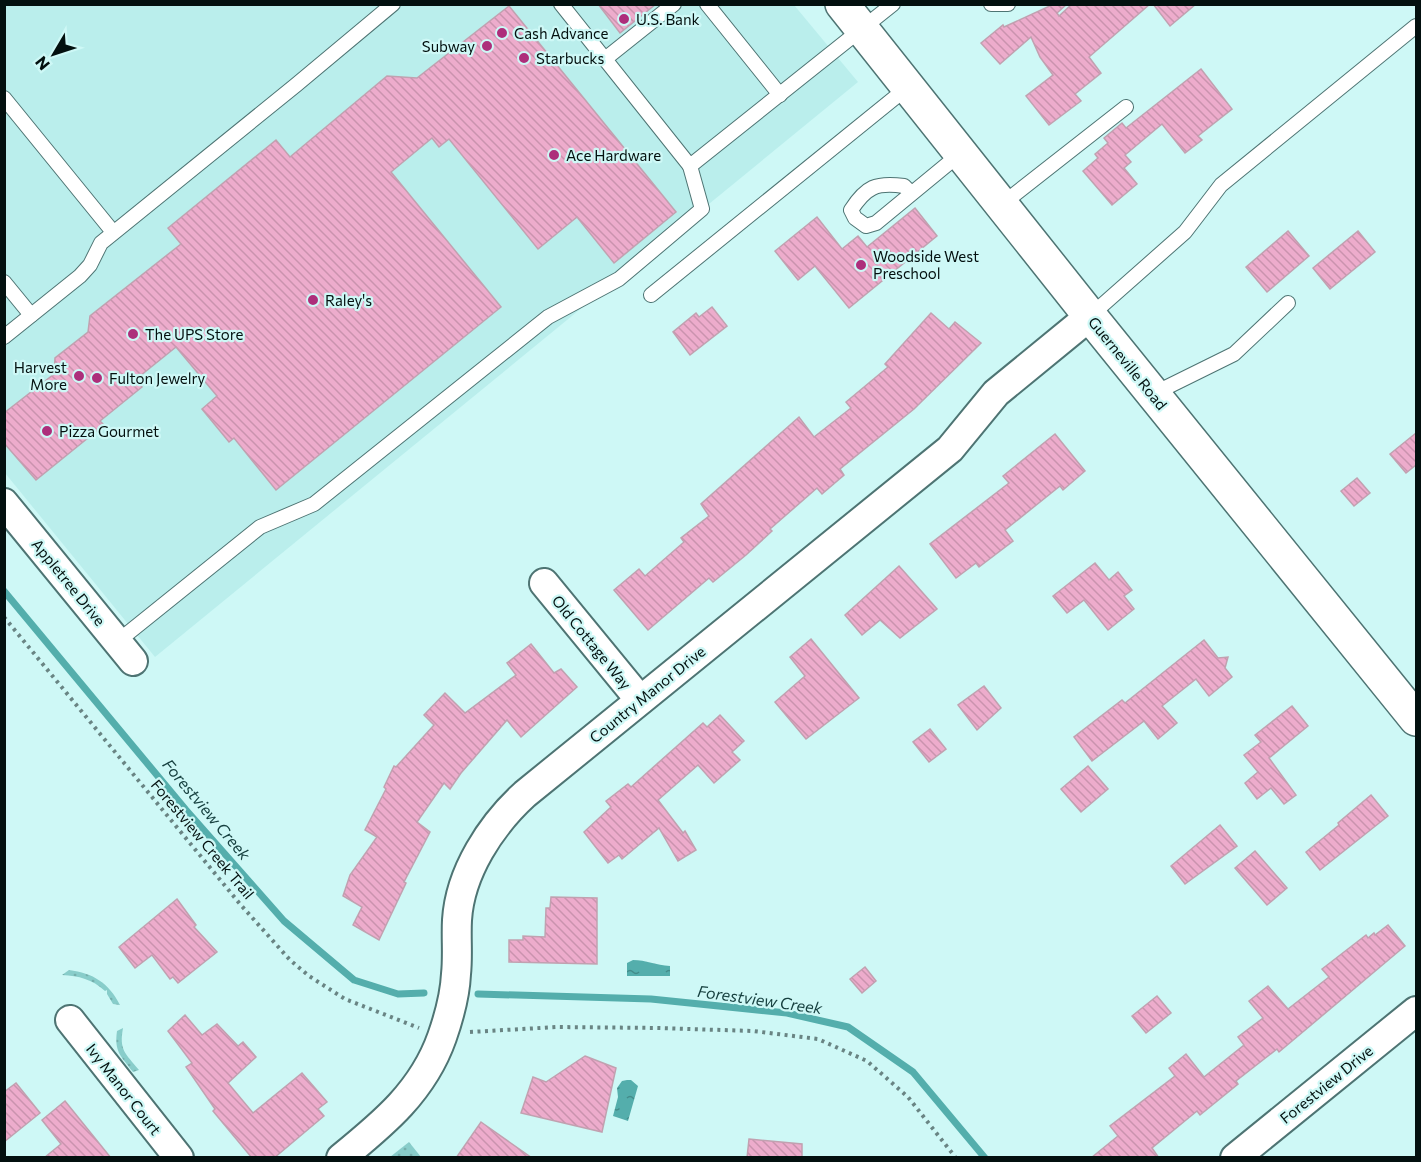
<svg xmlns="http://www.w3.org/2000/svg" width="1421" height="1162" viewBox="0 0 1421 1162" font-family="Commissioner,sans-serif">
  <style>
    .built { fill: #baeeec }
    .grass { fill: url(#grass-dots) }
    .water { fill: url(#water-ripples) }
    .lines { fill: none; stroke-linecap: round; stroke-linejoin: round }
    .stream { stroke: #54aeac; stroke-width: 7 }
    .building { fill: url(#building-back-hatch); stroke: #c1a1b0; stroke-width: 1.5 }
    .service-casing { stroke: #4e7473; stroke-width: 16 }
    .minor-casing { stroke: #4e7473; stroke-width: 32 }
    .secondary-casing { stroke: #4e7473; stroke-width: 36 }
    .path { stroke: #698483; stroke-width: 4; stroke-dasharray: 3 4.5; stroke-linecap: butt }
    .service { stroke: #fff; stroke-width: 14 }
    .minor { stroke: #fff; stroke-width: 28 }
    .secondary { stroke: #fff; stroke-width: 33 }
    .poi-dot { fill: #ad2e7b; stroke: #cef8f6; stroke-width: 2 }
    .labels { text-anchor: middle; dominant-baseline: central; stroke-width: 4.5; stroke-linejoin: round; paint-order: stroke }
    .poi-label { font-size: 15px; fill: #03100f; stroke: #cef8f6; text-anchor: start }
    .street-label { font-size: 15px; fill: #03100f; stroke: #cef8f6 }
    .water-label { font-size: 16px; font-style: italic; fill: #174140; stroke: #cef8f6 }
  </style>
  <defs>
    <pattern id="grass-dots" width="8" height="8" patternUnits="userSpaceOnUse" patternTransform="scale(1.5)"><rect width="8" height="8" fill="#88cdca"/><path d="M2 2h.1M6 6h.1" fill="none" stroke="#74afac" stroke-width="1.8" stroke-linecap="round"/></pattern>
    <pattern id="water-ripples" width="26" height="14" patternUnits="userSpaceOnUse" patternTransform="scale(1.5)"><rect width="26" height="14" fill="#54aeac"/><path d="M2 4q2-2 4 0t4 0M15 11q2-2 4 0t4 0" fill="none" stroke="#438c8a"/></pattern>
    <pattern id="building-back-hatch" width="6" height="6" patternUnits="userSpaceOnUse" patternTransform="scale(1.5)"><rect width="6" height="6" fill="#edaccc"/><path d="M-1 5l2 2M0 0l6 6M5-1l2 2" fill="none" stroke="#ca93ae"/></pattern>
  </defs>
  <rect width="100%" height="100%" fill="#cef8f6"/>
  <polygon class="built" points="4,5 794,5 858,82 155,657 5,473"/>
  <g class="grass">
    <path d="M69,970C93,973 109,983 120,1005L113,1004L107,994V990L105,991C92,979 79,976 62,975Z"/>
    <path d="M123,1028C119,1050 125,1053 139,1070L133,1072C121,1056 114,1052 117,1031Z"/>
    <polygon points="409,1142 421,1157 390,1157"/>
  </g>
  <g class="water">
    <path d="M633,960C646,960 656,965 670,966V976H627V963Z"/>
    <polygon points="627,1080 631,1080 638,1086 628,1121 613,1116 618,1097 617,1088 622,1081"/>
  </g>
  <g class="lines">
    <g class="stream">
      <polyline points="4,591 186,810 284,921 354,980 398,994 424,993"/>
      <polyline points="478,994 651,999 787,1013 848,1027 913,1072 985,1158"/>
    </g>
  </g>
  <g class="building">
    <polygon points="598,4 656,4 620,33"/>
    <polygon points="1054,4 1067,4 1057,13 1059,16 1072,4 1150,4 1089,57 1101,73 1075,94 1081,101 1049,125 1026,96 1053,75 1040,57 1031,37 1000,64 981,43 1003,25 1004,27"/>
    <polygon points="1153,4 1196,4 1170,26"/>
    <polygon points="509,6 676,212 614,263 577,217 538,249 449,139 439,147 432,138 391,172 501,307 276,490 234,438 229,442 202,409 217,396 176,347 135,380 142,387 100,421 104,425 36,480 4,443 4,413 54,374 55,358 88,332 90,316 181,244 168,228 276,140 290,157 387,76 417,78"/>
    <polygon points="1201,69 1232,109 1198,136 1202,140 1185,153 1162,124 1125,155 1131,162 1124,168 1137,184 1112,205 1083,171 1098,158 1095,154 1108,143 1104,138 1122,123 1126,128"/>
    <polygon points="915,208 937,236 849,308 815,266 798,280 775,251 817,217 842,249 858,236 867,247"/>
    <polygon points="1288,231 1309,256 1267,292 1246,267"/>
    <polygon points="1358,231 1375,252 1330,289 1313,268"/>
    <polygon points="712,307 727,326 690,355 673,332 696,313 699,317"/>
    <polygon points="931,313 949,329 955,322 981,343 914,409 840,469 844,475 822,494 817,488 770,529 772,531 746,555 713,582 709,578 648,630 614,590 639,569 645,576 684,542 681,538 709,516 701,504 799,417 814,437 851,408 846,402 888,367 885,364"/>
    <polygon points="1416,433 1416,465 1406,473 1390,454"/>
    <polygon points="1055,434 1085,471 1063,490 1060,486 1005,530 1013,541 979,567 976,563 956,578 930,544 1009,483 1003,476"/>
    <polygon points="1357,478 1370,493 1354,506 1341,491"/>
    <polygon points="1095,563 1109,580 1118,572 1132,590 1124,596 1134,609 1108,630 1084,600 1067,613 1053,596"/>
    <polygon points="899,566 937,609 900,638 880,620 862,635 845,615"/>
    <polygon points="811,639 859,698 806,739 775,702 805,676 790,657"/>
    <polygon points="1204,640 1218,658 1228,657 1225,668 1232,677 1209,696 1196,679 1162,706 1177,723 1158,739 1144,721 1092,761 1074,737 1122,700 1125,703"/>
    <polygon points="531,644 554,673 561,669 577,687 521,737 507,720 461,773 450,789 444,783 417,822 430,832 404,882 406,883 379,940 353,925 362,907 343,896 350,875 377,837 365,830 386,789 384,787 394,766 396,767 434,725 424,715 445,693 465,713 516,675 507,663"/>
    <polygon points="984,686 1001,708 977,730 958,705"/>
    <polygon points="1292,706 1308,726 1269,758 1296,795 1284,804 1271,788 1257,799 1245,783 1258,772 1244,755 1261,742 1255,735"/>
    <polygon points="720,715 744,741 732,752 740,760 714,783 698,765 658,800 683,833 685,831 696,850 678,861 659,828 622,859 619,855 608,863 584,832 611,807 606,801 628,784 631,787 703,723 707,727"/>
    <polygon points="930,729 946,749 929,762 913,742"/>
    <polygon points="1088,766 1108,789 1081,812 1061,789"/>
    <polygon points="1371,795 1388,816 1320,870 1306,852 1339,825 1338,823"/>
    <polygon points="1220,825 1237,846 1185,884 1171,866"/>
    <polygon points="1255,851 1287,888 1267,905 1235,868"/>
    <polygon points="551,897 597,898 597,964 509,962 509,940 523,940 523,936 545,937 546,908 550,908"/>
    <polygon points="177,899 196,925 194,927 217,952 178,983 173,977 170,979 152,955 135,968 119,947"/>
    <polygon points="1388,925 1405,946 1279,1052 1277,1049 1236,1081 1238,1084 1200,1115 1197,1111 1152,1148 1159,1158 1091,1158 1118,1136 1110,1126 1175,1076 1169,1068 1186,1054 1204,1077 1244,1045 1238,1037 1263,1018 1249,1001 1268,986 1288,1009 1329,977 1322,969 1366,935 1368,938 1374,933 1375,935"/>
    <polygon points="865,967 876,981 862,993 850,979"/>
    <polygon points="1157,996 1171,1013 1146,1033 1132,1016"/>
    <polygon points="185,1015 202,1035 217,1024 238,1046 243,1042 256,1057 228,1083 253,1113 302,1073 327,1102 318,1109 324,1116 274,1158 252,1158 213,1111 215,1109 186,1067 192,1063 168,1031"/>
    <polygon points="585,1056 616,1068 602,1132 521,1113 533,1077 546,1082"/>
    <polygon points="16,1083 40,1113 4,1142 4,1092"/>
    <polygon points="65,1101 111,1158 44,1158 61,1144 42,1120"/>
    <polygon points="481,1122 532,1158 456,1158"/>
    <polygon points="749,1139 802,1144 802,1158 747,1158"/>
  </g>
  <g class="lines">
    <defs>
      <g id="service">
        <polyline points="561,4 690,166 893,4"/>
        <polyline points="707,4 780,95"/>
        <polyline points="991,4 1008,4"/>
        <polyline points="605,59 674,4"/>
        <polyline points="4,98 113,232"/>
        <path d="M911,193L904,186C876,182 866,187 851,210L855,218L866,226L876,223L961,153"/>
        <polyline points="1001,205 1126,107"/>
        <polyline points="4,282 31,315"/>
        <polyline points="651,295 908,87"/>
        <polyline points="1090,316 1185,232 1221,185 1416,26"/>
        <polyline points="4,337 80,276 90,265 101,243 296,85 393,4"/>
        <polyline points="1153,394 1234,354 1288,303"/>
        <polyline points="117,642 260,527 314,504 548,317 619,279 702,209 690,166"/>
      </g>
      <g id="minor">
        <polyline points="4,503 133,661"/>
        <polyline points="544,583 640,700"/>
        <polyline points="70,1020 179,1158"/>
        <path d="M341,1158C384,1123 423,1091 442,1037C449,1017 455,996 456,974C458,956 456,938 457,920C460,872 491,825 525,794L950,449L996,393L1090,316"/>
        <polyline points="1235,1158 1416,1011"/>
      </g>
      <polyline id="secondary" points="842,4 1090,316 1416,719"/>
    </defs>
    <use href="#service" class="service-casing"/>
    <use href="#minor" class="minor-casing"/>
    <use href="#secondary" class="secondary-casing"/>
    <g class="path">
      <polyline points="4,617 240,904 290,960 309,976 345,999 419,1028"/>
      <polyline points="470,1032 557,1027 658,1028 753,1031 818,1039 867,1061 908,1097 956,1158"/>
    </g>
    <use href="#service" class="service"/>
    <use href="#minor" class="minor"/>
    <use href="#secondary" class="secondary"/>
  </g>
  <g class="poi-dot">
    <circle cx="624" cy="19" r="6"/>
    <circle cx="502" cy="33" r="6"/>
    <circle cx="487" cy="46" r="6"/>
    <circle cx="524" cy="58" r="6"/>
    <circle cx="554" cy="155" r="6"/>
    <circle cx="861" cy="265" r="6"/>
    <circle cx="313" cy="300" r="6"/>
    <circle cx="133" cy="334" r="6"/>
    <circle cx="79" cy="376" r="6"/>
    <circle cx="97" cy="378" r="6"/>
    <circle cx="47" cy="431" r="6"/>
  </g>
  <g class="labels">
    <g class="poi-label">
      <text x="636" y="19">U.S. Bank</text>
      <text x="514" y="33">Cash Advance</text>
      <text x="475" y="46" text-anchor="end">Subway</text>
      <text x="536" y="58">Starbucks</text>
      <text x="566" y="155">Ace Hardware</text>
      <text x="873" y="256">Woodside West<tspan x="873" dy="17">Preschool</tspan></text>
      <text x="325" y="300">Raley's</text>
      <text x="145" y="334">The UPS Store</text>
      <text x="67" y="367" text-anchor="end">Harvest<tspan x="67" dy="17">More</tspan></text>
      <text x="109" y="378">Fulton Jewelry</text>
      <text x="59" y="431">Pizza Gourmet</text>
    </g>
    <g class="street-label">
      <text transform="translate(1128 363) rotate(51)">Guerneville Road</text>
      <text transform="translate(69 582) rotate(51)">Appletree Drive</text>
      <text transform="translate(592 642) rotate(51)">Old Cottage Way</text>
      <text transform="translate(647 694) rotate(-39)">Country Manor Drive</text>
      <text transform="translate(203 839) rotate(50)">Forestview Creek Trail</text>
      <text transform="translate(1326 1084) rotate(-39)">Forestview Drive</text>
      <text transform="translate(124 1089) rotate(52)">Ivy Manor Court</text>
    </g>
    <g class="water-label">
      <text transform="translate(207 809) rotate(50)">Forestview Creek</text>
      <text transform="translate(760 999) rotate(8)">Forestview Creek</text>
    </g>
  </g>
  <rect width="1421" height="1162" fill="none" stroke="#03100f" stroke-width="12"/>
  <g transform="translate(54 54) rotate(231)" stroke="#cef8f6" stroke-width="4.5" paint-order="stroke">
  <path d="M0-4.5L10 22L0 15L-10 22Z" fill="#03100f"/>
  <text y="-9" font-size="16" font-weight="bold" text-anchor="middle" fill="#03100f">N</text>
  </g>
</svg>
